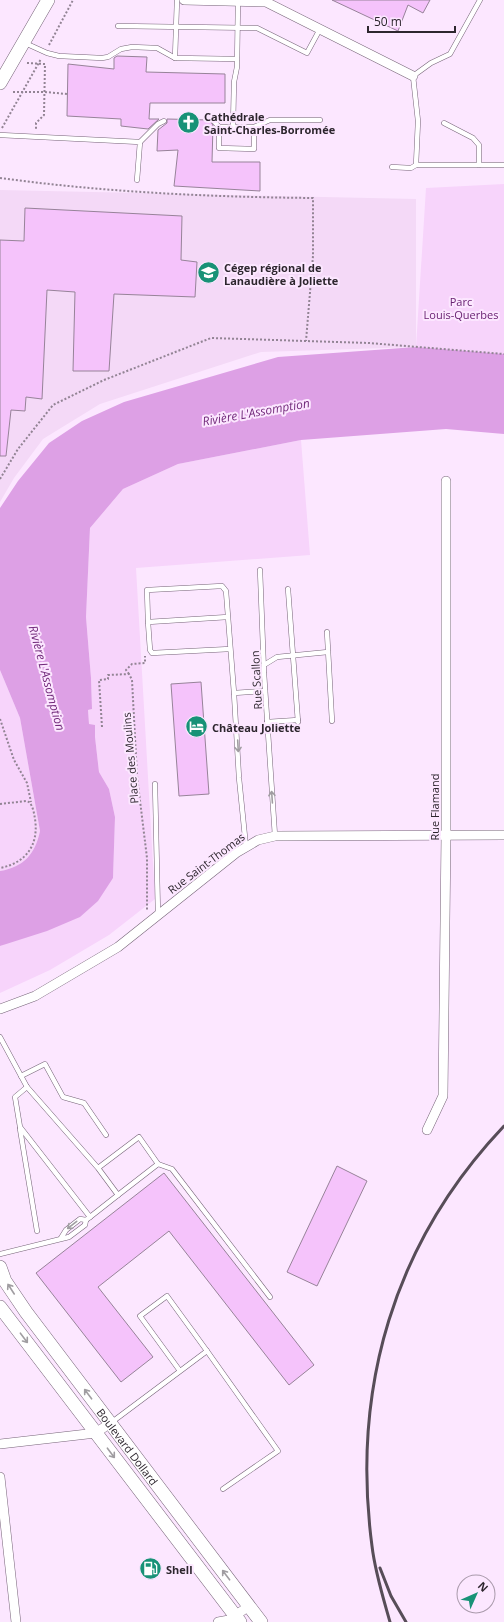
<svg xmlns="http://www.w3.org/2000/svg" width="504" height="1622" viewBox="0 0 504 1622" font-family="'Open Sans',sans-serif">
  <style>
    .built { fill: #f4d9f7 }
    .green { fill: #f7d4fb }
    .water { fill: #dda0e5 }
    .building { fill: #f5c3fb; stroke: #978399 }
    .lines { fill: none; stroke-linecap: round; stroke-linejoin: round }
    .lane-casing { stroke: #766478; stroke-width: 5.5 }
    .street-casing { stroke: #766478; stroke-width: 10 }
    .secondary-casing { stroke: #766478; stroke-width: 14 }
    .path { stroke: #928494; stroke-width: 2; stroke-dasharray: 2 2; stroke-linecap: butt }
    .lane { stroke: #fff; stroke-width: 4.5 }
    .street { stroke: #fff; stroke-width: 9 }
    .secondary { stroke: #fff; stroke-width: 13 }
    .rail { stroke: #574d58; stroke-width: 3 }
    .oneway { stroke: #a09da1 }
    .labels { text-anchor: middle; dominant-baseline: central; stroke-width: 4; stroke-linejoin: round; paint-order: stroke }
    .poi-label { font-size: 11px; font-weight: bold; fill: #2d262e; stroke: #fce7ff; text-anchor: start }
    .park-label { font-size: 11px; fill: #692172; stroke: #fce7ff }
    .street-label { font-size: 11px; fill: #2d262e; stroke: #fce7ff }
    .water-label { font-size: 12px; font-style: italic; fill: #722a7b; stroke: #fce7ff }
  </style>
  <rect width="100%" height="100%" fill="#fce7ff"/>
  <polygon class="built" points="0,190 416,199 416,347 261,352 100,404 43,439 14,478 0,502"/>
  <g class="green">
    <polygon points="504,184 504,354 416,347 426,188"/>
    <polygon points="301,440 310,555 136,568 155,899 109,935 50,970 0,993 0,946 3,945 113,878 115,817 109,789 99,772 95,737 95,725 89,725 88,710 92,709 91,678 86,617 90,528 123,489 178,464"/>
    <path d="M0,670L20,718L40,831C35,854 24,867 0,871Z"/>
  </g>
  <path class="water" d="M416,347L504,354V434L446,429L301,440L178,464L123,489L90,528L86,617L91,678L92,709L88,710L89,724L95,725V737L99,772L109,789L115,817L113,878L98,901L80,917L47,931L0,946V871C24,867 35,854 40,831L20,718L0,670V508L18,481L49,443L82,421L124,402L278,357Z"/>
  <g class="building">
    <polygon points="332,0 430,0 423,13 408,5 398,31"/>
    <polygon points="117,56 147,57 146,72 225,74 225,103 150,103 149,119 159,119 148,129 121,126 121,119 67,116 68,64 114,69 114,58"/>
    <polygon points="167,119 209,120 213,125 212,162 260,162 260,191 174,186 178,150 157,151 158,130 167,123"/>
    <polygon points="25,208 182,216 181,260 197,262 195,297 114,294 109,371 73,371 75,292 47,290 42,399 26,397 25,411 11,410 6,456 0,456 0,240 24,241"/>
    <polygon points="201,682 209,794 179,796 171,684"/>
    <polygon points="337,1166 367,1181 317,1286 287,1272"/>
    <polygon points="164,1173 314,1365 289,1385 169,1231 98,1287 153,1357 121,1382 36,1273"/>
  </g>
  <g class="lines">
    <defs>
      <g id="lane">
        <polyline points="177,0 175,58 237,59"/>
        <polyline points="480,0 450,54 431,63 413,76 418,121 416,165 504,165"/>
        <polyline points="238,1 237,67 234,82 233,127 254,127 270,120 320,120"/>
        <polyline points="118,26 257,28 307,53 320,29"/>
        <polyline points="25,43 47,53 59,56 102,58 108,57 121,49 132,47 157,48 175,58"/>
        <polyline points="213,120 219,127"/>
        <polyline points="444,123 473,138 479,145 479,165"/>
        <polyline points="233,127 219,127 219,148 254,149 254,127"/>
        <polyline points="0,135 140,142 137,180"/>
        <polyline points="140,142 158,124 164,121"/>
        <polyline points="392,167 411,168 416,165"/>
        <polyline points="260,570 264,673 275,836"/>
        <polyline points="288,589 298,722"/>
        <polyline points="228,617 148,622 147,590 222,586 226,591 234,693 239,778 246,847"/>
        <polyline points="148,622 150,650 152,653 230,649"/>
        <polyline points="327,632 332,721"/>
        <polyline points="264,665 277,657 328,652"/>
        <polyline points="234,693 265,691"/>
        <polyline points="267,722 298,720"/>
        <polyline points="155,784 158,914"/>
        <polyline points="0,1037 27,1087 98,1168 118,1195 158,1164 139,1137 98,1168"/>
        <polyline points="21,1076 45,1064 63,1097 84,1103 106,1135"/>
        <polyline points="27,1087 15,1097 20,1127 90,1217 118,1195"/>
        <polyline points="20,1129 37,1231"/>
        <polyline points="158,1164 172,1169 270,1297"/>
        <polyline points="61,1238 66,1230 80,1219 86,1220"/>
        <polyline points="0,1254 69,1237 85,1225 86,1220 90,1217"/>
        <polyline points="207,1351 278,1451 223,1489"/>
        <polyline points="112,1422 207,1351 167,1296 140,1316 180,1371"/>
      </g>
      <g id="street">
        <polyline points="184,0 266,2 413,76"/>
        <polyline points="0,1009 35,996 118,947 236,853 258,840 275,836 504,835"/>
        <polyline points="427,1130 443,1096 446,835 446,481"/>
        <polyline points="0,1444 96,1433 110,1423"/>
        <polyline points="0,1477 16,1622"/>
        <polyline points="218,1622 229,1620 249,1606"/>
      </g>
      <g id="secondary">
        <polyline points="0,83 48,0"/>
        <path id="s1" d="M0,1267L5,1281L26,1312L261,1622"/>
        <polyline points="0,1307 240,1622"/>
      </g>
    </defs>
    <use href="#lane" class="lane-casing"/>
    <use href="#street" class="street-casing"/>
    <use href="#secondary" class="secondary-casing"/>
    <g class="path">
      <polyline points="49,45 73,0"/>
      <polyline points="27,63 45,64 44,115 36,123 36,130"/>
      <polyline points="13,92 45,92 67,94"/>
      <polyline points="2,128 41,59"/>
      <path d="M0,178C103,192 208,197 313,198V256L306,341"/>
      <polyline points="0,479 18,449 53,405 104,380 211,338 369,343 504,354"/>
      <polyline points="129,674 126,670 132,664 145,663 145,656"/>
      <polyline points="0,719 14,760 27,783 31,802"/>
      <polyline points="102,727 99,680 108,679 108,675 129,674 132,680 137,776 147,858 147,910"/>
      <path d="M0,804L26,801L29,802C33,806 34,813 35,819C39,845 26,863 0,868"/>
    </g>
    <use href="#lane" class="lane"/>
    <use href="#street" class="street"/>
    <use href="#secondary" class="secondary"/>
    <g class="rail">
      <polyline points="380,1568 391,1596 406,1622"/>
      <path d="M390,1622C383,1597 375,1572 372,1546C351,1388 394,1242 504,1126"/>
    </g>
  </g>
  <defs><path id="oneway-shaft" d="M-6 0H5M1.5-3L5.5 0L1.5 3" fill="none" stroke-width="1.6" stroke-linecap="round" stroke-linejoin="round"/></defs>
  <g class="oneway">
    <use href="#oneway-shaft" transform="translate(238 746) rotate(87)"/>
    <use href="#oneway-shaft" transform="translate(272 797) rotate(-94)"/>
    <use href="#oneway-shaft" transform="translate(72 1225) rotate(142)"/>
    <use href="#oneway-shaft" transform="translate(11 1289) rotate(-123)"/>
    <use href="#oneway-shaft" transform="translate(24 1338) rotate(53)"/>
    <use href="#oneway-shaft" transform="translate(88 1394) rotate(-127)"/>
    <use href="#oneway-shaft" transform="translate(111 1453) rotate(53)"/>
    <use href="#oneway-shaft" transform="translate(226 1575) rotate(-127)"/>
  </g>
  <defs>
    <symbol id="church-disc" viewBox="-11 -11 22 22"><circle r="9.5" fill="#189277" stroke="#fce7ff"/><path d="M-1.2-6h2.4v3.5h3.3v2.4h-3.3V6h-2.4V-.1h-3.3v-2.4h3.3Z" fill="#fff"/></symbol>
    <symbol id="university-disc" viewBox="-11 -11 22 22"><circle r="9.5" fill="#189277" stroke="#fce7ff"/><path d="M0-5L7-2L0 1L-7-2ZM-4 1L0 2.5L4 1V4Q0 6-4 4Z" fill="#fff"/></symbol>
    <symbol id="hotel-disc" viewBox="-11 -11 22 22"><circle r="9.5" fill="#189277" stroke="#fce7ff"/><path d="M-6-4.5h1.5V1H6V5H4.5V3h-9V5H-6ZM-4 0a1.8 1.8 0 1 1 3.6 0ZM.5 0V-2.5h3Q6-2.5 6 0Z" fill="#fff"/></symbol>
    <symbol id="fuel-disc" viewBox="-11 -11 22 22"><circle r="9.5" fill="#189277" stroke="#fce7ff"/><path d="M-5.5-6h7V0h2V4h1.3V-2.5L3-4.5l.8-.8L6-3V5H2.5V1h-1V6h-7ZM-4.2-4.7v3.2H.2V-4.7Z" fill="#fff"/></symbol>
  </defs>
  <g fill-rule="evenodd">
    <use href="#church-disc" x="176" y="110" width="25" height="25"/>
    <use href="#university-disc" x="196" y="260" width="25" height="25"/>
    <use href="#hotel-disc" x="184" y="714" width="25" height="25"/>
    <use href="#fuel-disc" x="138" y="1556" width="25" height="25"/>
  </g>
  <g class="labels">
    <g class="poi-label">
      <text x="204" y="116">Cathédrale<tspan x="204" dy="13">Saint-Charles-Borromée</tspan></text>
      <text x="224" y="267">Cégep régional de<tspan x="224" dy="13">Lanaudière à Joliette</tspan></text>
      <text x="212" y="727">Château Joliette</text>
      <text x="166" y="1569">Shell</text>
    </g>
    <g class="park-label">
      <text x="461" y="301">Parc<tspan x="461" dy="13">Louis-Querbes</tspan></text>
    </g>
    <g class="street-label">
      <text transform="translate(256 680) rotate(-93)">Rue Scallon</text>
      <text transform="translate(130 758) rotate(-95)">Place des Moulins</text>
      <text transform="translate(434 807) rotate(-90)">Rue Flamand</text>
      <text transform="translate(206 863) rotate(-37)">Rue Saint-Thomas</text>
      <text stroke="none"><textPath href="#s1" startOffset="221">Boulevard Dollard</textPath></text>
    </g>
    <g class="water-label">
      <text transform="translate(256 412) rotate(-10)">Rivière L'Assomption</text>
      <text transform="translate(47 678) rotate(75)">Rivière L'Assomption</text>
    </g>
  </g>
  <g transform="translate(476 1594) rotate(45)"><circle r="19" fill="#fce7ff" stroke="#a99aab"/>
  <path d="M0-3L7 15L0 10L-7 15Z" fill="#189277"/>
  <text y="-6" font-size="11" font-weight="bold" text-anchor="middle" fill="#2d262e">N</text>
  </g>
  <path d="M368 26v6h87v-6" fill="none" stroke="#2d262e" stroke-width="2"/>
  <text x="374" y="26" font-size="12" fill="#2d262e" stroke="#fce7ff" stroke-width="3" paint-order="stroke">50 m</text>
</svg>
